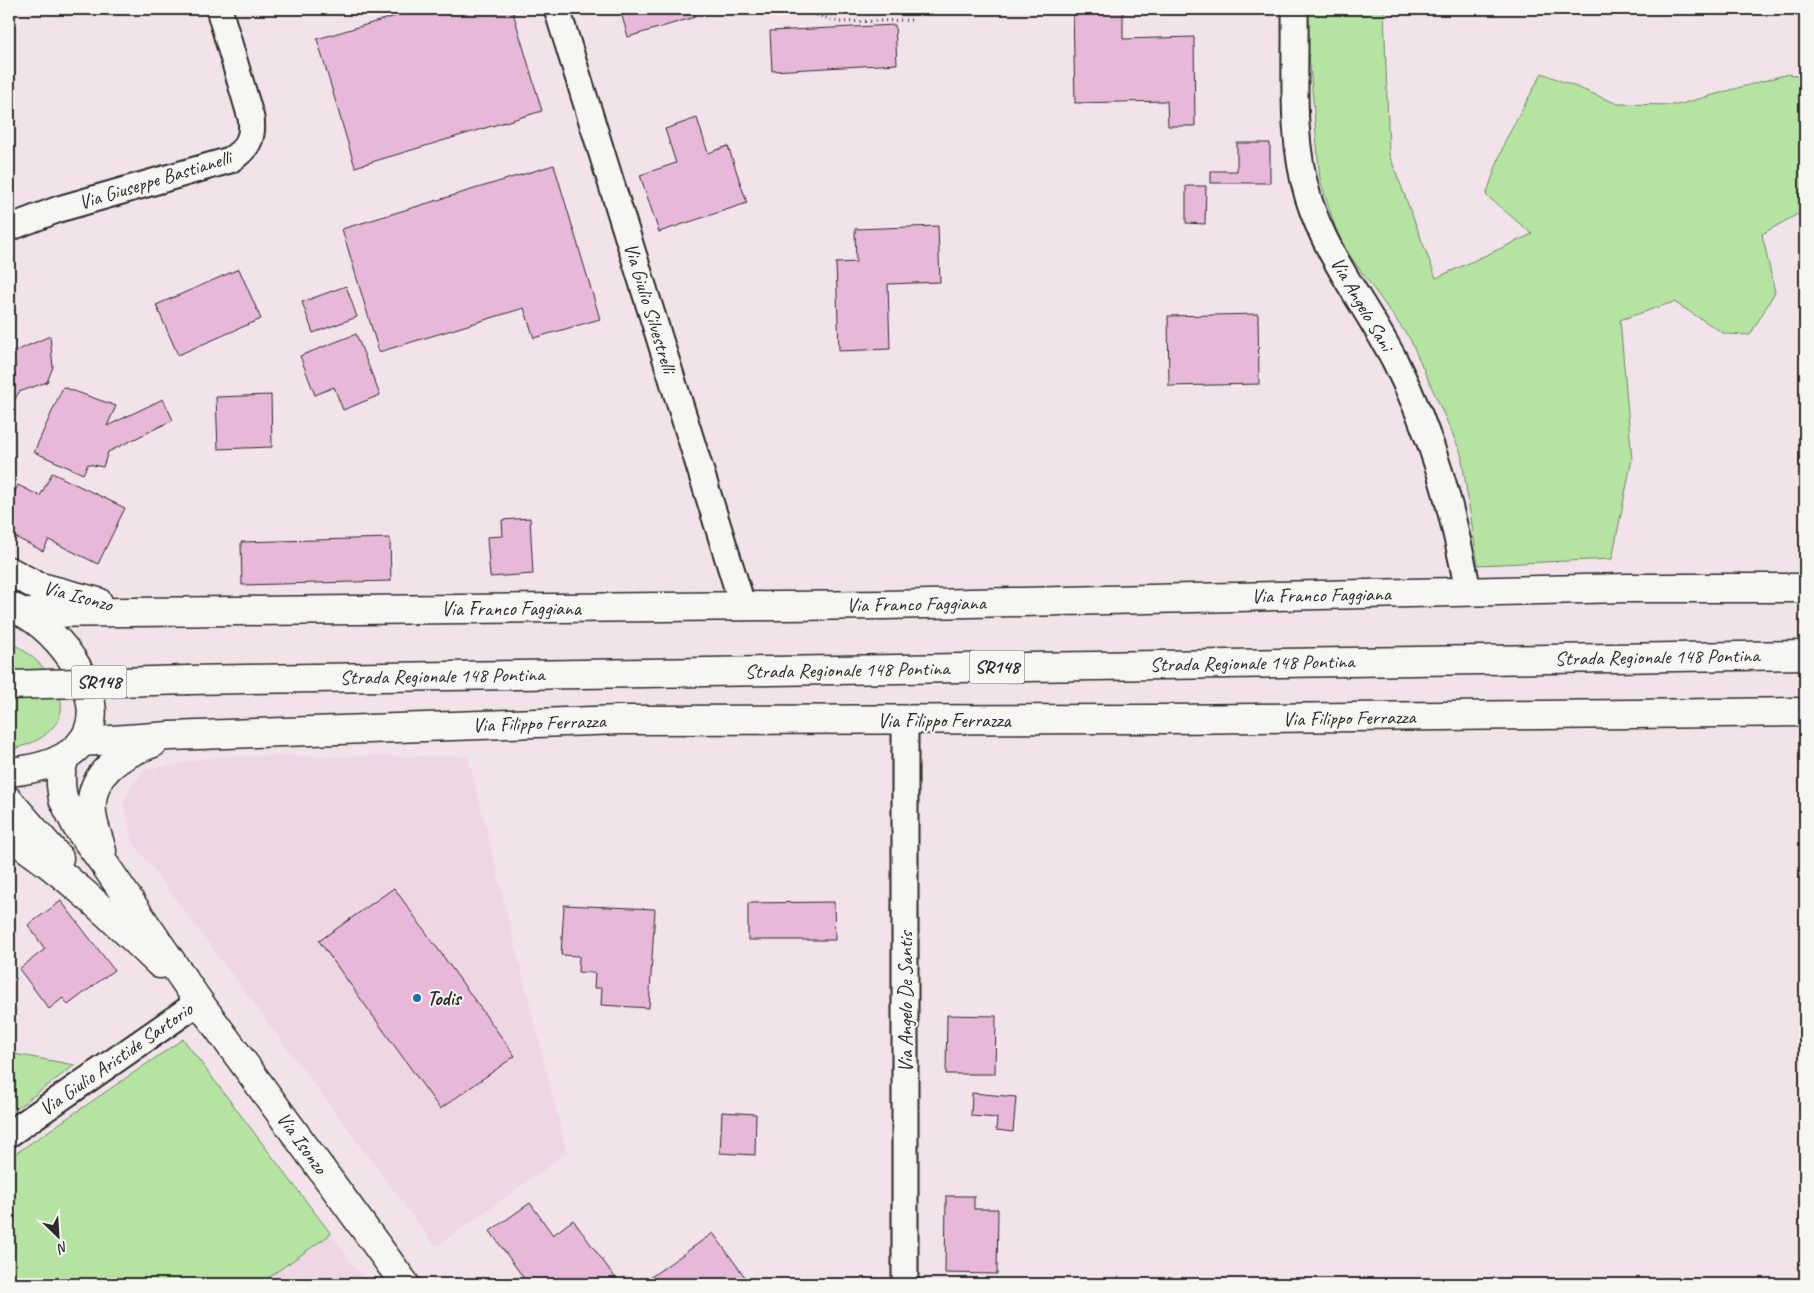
<svg xmlns="http://www.w3.org/2000/svg" width="1814" height="1293" viewBox="0 0 1814 1293" font-family="Caveat,sans-serif">
  <style>
    .built { fill: #efd6e5 }
    .green { fill: #b5e3a1; stroke: #708766 }
    .building { fill: #e8b8d9; stroke: #2b2b2b }
    .lines { fill: none; stroke-linecap: round; stroke-linejoin: round }
    .street-casing { stroke: #2b2b2b; stroke-width: 29 }
    .secondary-casing { stroke: #2b2b2b; stroke-width: 31 }
    .primary-casing { stroke: #2b2b2b; stroke-width: 31 }
    .path { stroke: #2b2b2b; stroke-width: 3; stroke-dasharray: 1 4; stroke-linecap: butt }
    .street { stroke: #f6f6f2; stroke-width: 25 }
    .secondary { stroke: #f6f6f2; stroke-width: 28 }
    .primary { stroke: #f6f6f2; stroke-width: 28 }
    .primary-bridge-casing { stroke: #2b2b2b; stroke-width: 31; stroke-linecap: butt }
    .primary-bridge { stroke: #f6f6f2; stroke-width: 28 }
    .poi-dot { fill: #1f6fb2; stroke: #f6f6f2; stroke-width: 2 }
    .labels { text-anchor: middle; dominant-baseline: central; stroke-width: 4; stroke-linejoin: round; paint-order: stroke }
    .shield { fill: #f6f6f2; stroke: #686867; stroke-width: 1 }
    .shield-label { font-size: 19px; font-weight: bold; fill: #2b2b2b }
    .street-label { font-size: 20px; fill: #2b2b2b; stroke: #f6f6f2 }
    .poi-label { font-size: 20px; font-weight: bold; fill: #2b2b2b; stroke: #f6f6f2; text-anchor: start }
  </style>
  <rect width="100%" height="100%" fill="#f2e3ea"/>
  <filter id="ink" filterUnits="userSpaceOnUse"><feTurbulence type="fractalNoise" baseFrequency=".02" numOctaves="2"/><feDisplacementMap in="SourceGraphic" scale="10" xChannelSelector="R" yChannelSelector="G"/><feConvolveMatrix kernelMatrix="1 2 1 2 8 2 1 2 1" color-interpolation-filters="sRGB"/></filter>
  <g filter="url(#ink)">
    <g class="built">
      <polygon points="219,756 468,756 567,1153 436,1247 132,841 123,800 143,770"/>
      <polygon points="331,1234 368,1284 259,1284"/>
    </g>
    <g class="green">
      <polygon points="1305,9 1384,9 1389,154 1436,278 1532,234 1486,195 1505,141 1542,73 1618,104 1677,105 1788,74 1805,78 1805,210 1762,234 1775,292 1750,335 1725,334 1674,302 1620,320 1632,459 1612,559 1478,565 1461,453 1410,339 1340,242 1320,180"/>
      <path d="M9,642C35,653 80,697 53,727C42,741 25,746 9,750Z"/>
      <polygon points="183,1039 331,1234 259,1284 9,1284 9,1158"/>
      <polygon points="9,1053 75,1065 9,1114"/>
    </g>
    <g class="building">
      <polygon points="420,9 512,9 542,111 355,167 317,39"/>
      <polygon points="620,9 692,9 695,17 628,37"/>
      <polygon points="1073,9 1123,9 1123,39 1194,37 1195,126 1168,126 1167,101 1075,103"/>
      <polygon points="895,25 897,64 772,71 770,31"/>
      <polygon points="697,118 708,153 728,146 747,203 659,232 640,175 676,163 665,129"/>
      <polygon points="1237,143 1270,143 1270,183 1211,183 1211,171 1237,171"/>
      <polygon points="554,165 600,319 534,338 524,308 379,352 342,229"/>
      <polygon points="1186,186 1206,186 1205,224 1186,223"/>
      <polygon points="938,226 940,282 888,284 890,349 839,351 836,263 856,262 855,229"/>
      <polygon points="239,269 261,319 178,355 156,305"/>
      <polygon points="346,286 357,317 313,333 302,302"/>
      <polygon points="1258,314 1259,384 1169,386 1168,316"/>
      <polygon points="356,334 380,395 343,410 334,387 315,395 300,356"/>
      <polygon points="50,336 53,367 47,382 19,392 9,410 9,354"/>
      <polygon points="63,387 116,406 107,426 163,399 173,420 108,452 103,467 88,464 83,474 34,452"/>
      <polygon points="271,395 272,447 218,449 216,397"/>
      <polygon points="52,473 125,508 98,564 49,540 43,551 9,534 9,505 18,485 40,496"/>
      <polygon points="530,518 533,574 490,577 487,537 503,536 502,520"/>
      <polygon points="390,538 391,581 242,585 241,542"/>
      <polygon points="394,888 515,1056 440,1109 319,941"/>
      <polygon points="61,901 114,970 68,1005 63,998 49,1009 19,969 45,949 28,925"/>
      <polygon points="834,902 835,940 748,940 748,903"/>
      <polygon points="564,905 655,909 649,1008 601,1005 602,988 594,988 595,973 578,972 579,956 561,955"/>
      <polygon points="947,1015 996,1016 995,1074 946,1074"/>
      <polygon points="972,1093 1016,1097 1013,1132 996,1130 997,1118 971,1116"/>
      <polygon points="722,1112 756,1114 755,1155 720,1153"/>
      <polygon points="946,1196 974,1196 974,1209 998,1209 997,1274 945,1273"/>
      <polygon points="530,1203 553,1235 573,1220 620,1284 528,1284 490,1231"/>
      <polygon points="713,1233 750,1284 641,1284"/>
    </g>
    <g class="lines">
      <defs>
        <g id="street">
          <polyline points="557,9 743,607"/>
          <path d="M1295,9C1296,71 1290,137 1308,197C1326,256 1367,307 1395,361C1434,439 1452,506 1468,591"/>
          <path d="M9,228L59,209L230,160C247,149 254,139 251,118L219,9"/>
          <polyline points="905,720 905,1284"/>
          <polyline points="9,1134 199,1002"/>
        </g>
        <g id="secondary">
          <polyline points="9,571 37,586 98,602"/>
          <path d="M9,606C35,616 56,636 72,659C116,727 82,765 9,772"/>
          <polyline points="27,613 885,605 1627,588 1805,588"/>
          <polyline points="82,742 170,736 620,720 1170,719 1805,712"/>
          <polyline points="65,757 61,771 61,785 63,799 77,827 105,865 199,1002 405,1284"/>
          <polyline points="9,801 59,858"/>
          <path d="M9,836C67,874 110,916 160,964"/>
          <path d="M102,851C99,838 93,826 92,813C88,773 121,754 153,743"/>
        </g>
        <polyline id="primary" points="189,680 1805,655"/>
      </defs>
      <use href="#street" class="street-casing"/>
      <use href="#secondary" class="secondary-casing"/>
      <use href="#primary" class="primary-casing"/>
      <polyline class="path" points="797,9 840,22 912,20"/>
      <use href="#street" class="street"/>
      <use href="#secondary" class="secondary"/>
      <use href="#primary" class="primary"/>
      <defs>
        <polyline id="primary-bridge" points="9,685 189,680"/>
      </defs>
      <use href="#primary-bridge" class="primary-bridge-casing"/>
      <use href="#primary-bridge" class="primary-bridge"/>
    </g>
  </g>
  <circle class="poi-dot" cx="417" cy="998" r="5"/>
  <g class="labels">
    <g class="shield">
      <rect x="969.5" y="650.5" width="55" height="33" rx="4"/>
      <rect x="71.5" y="665.5" width="55" height="33" rx="4"/>
    </g>
    <g class="shield-label">
      <text x="997" y="667">SR148</text>
      <text x="99" y="682">SR148</text>
    </g>
    <g class="street-label">
      <text transform="translate(155 180) rotate(-17)">Via Giuseppe Bastianelli</text>
      <text transform="translate(1362 304) rotate(60)">Via Angelo Sani</text>
      <text transform="translate(650 308) rotate(73)">Via Giulio Silvestrelli</text>
      <text transform="translate(1321 595) rotate(-1)">Via Franco Faggiana</text>
      <text transform="translate(78 596) rotate(15)">Via Isonzo</text>
      <text transform="translate(916 604) rotate(-1)">Via Franco Faggiana</text>
      <text x="511" y="608">Via Franco Faggiana</text>
      <text transform="translate(1657 657) rotate(-1)">Strada Regionale 148 Pontina</text>
      <text transform="translate(1252 663) rotate(-1)">Strada Regionale 148 Pontina</text>
      <text transform="translate(847 670) rotate(-1)">Strada Regionale 148 Pontina</text>
      <text transform="translate(442 676) rotate(-1)">Strada Regionale 148 Pontina</text>
      <text transform="translate(1349 718) rotate(-1)">Via Filippo Ferrazza</text>
      <text x="944" y="720">Via Filippo Ferrazza</text>
      <text transform="translate(539 723) rotate(-2)">Via Filippo Ferrazza</text>
      <text transform="translate(905 1002) rotate(-90)">Via Angelo De Santis</text>
      <text transform="translate(116 1059) rotate(-35)">Via Giulio Aristide Sartorio</text>
      <text transform="translate(302 1143) rotate(54)">Via Isonzo</text>
    </g>
    <g class="poi-label">
      <text x="427" y="998">Todis</text>
    </g>
  </g>
  <rect width="1814" height="1293" fill="none" stroke="#f6f6f2" stroke-width="30"/>
  <rect x="15" y="15" width="1784" height="1263" fill="none" stroke="#2b2b2b" stroke-width="2" filter="url(#ink)"/>
  <g transform="translate(58 1236) rotate(155)" stroke="#f6f6f2" stroke-width="4" paint-order="stroke">
  <path d="M0-4L9 19L0 12L-9 19Z" fill="#2b2b2b"/>
  <text y="-8" font-size="14" font-weight="bold" text-anchor="middle" fill="#2b2b2b">N</text>
  </g>
</svg>
